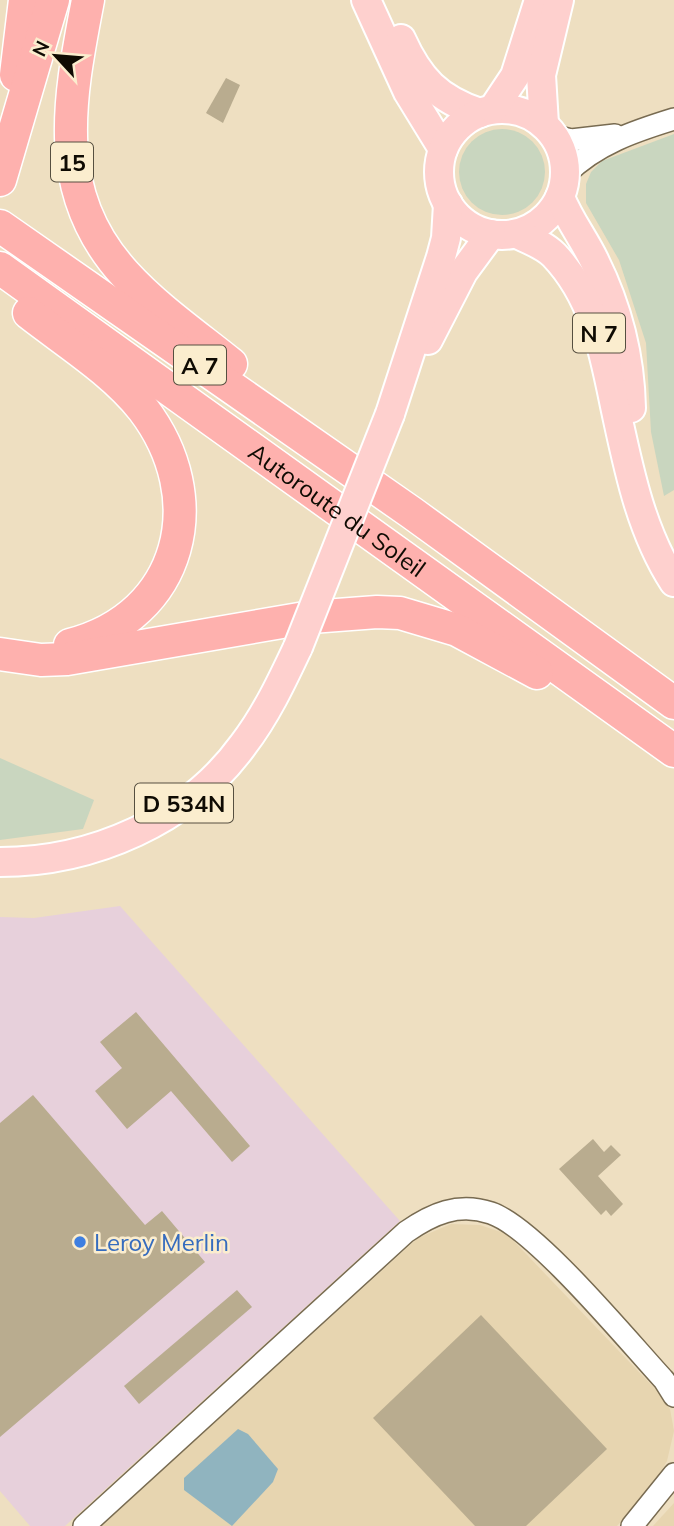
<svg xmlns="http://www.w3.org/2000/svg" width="674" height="1526" viewBox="0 0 674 1526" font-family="Mulish,sans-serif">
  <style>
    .commercial { fill: #e7d0db }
    .built { fill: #e7d5b0 }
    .green { fill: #c9d6bf }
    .water { fill: #90b4bf }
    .building { fill: #b9ac8f }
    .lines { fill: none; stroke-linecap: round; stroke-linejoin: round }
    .minor-casing { stroke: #786b51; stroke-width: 24 }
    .major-casing { stroke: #fff; stroke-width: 32 }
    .highway-casing { stroke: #fff; stroke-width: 35 }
    .minor { stroke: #fff; stroke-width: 21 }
    .major { stroke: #fed0ce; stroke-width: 28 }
    .highway { stroke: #feb1ae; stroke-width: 32 }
    .major-bridge-casing { stroke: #fff; stroke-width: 32; stroke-linecap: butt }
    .major-bridge { stroke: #fed0ce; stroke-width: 28 }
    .shop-dot { fill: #3f7fe0; stroke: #fbedce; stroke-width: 2.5 }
    .labels { text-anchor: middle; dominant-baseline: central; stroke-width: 5; stroke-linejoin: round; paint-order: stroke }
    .shield { fill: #fbedce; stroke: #564f40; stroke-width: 2 }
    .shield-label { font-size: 23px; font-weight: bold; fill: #0f0b03 }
    .street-label { font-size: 24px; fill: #0f0b03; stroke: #fbedce }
    .shop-label { font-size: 24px; fill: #366cbe; stroke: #fbedce; text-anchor: start }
  </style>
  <rect width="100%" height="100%" fill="#eedfc1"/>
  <polygon class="commercial" points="120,906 400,1221 65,1526 30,1526 0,1491 0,917 34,918"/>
  <g class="built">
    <polygon points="451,1224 480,1225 507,1234 660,1394 670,1409 674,1431 667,1461 653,1485 617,1526 101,1526 418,1238"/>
    <polygon points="674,1503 674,1526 653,1526"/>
  </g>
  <g class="green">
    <circle cx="502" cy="172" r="43"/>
    <polygon points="674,134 674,490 664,496 651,432 646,343 619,260 586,203 586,184 591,172 602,161"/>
    <polygon points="0,758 94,800 83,829 0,840"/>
  </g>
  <polygon class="water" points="238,1429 248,1434 278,1469 273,1482 232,1526 184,1490 184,1478"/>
  <g class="building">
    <polygon points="226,78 240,85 223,123 206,113"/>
    <polygon points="136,1012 250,1146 232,1162 171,1091 127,1129 95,1091 122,1068 100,1042"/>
    <polygon points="33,1095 145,1225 162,1211 205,1262 0,1437 0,1123"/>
    <polygon points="593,1139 604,1152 611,1145 621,1155 598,1176 623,1204 611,1216 606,1210 601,1215 559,1169"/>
    <polygon points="237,1290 252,1307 139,1404 124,1386"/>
    <polygon points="481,1315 607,1449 526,1526 475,1526 373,1418"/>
  </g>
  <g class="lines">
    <defs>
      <g id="minor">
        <polyline points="555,136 571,140 615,135"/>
        <path d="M566,174C596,144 635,131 674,119"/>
        <path d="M84,1526L406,1232C432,1214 458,1202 491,1213C534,1227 628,1341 664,1380L674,1396"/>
        <polyline points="632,1526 674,1474"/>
      </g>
      <g id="major">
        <polyline points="366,0 408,92 443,149"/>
        <path d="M401,39C419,79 438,99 480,113"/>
        <circle cx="502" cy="172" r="63"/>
        <polyline points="493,109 515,76 539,0"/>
        <polyline points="544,124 541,75 559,0"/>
        <path d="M560,197C569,220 584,239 594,260C618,308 630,355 631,408"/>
        <path d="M517,234C530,240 544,245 554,255C594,297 604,352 615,406C628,466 640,530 674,582"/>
        <polyline points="428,340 463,272 491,234"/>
        <polyline points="390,414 441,257 446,238 448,204"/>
        <path d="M0,862C92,862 188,821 243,745C266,715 282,681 298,647"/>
      </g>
      <g id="highway">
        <path d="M88,0C69,99 50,192 125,274C156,308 195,335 231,364"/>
        <polyline points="16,75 25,0"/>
        <polyline points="0,180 53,0"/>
        <polyline points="0,226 412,513 674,703"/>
        <path id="s1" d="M0,268L674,751"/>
        <path d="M29,313C66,342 113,371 143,409C211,498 183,616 70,645"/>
        <polyline points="0,654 41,660 67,659 311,617 377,612 400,613 457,630 537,673"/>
      </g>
    </defs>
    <use href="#minor" class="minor-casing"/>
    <use href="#major" class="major-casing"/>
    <use href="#highway" class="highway-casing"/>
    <use href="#minor" class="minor"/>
    <use href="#major" class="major"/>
    <use href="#highway" class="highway"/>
    <defs>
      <polyline id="major-bridge" points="298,647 390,414"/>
    </defs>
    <use href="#major-bridge" class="major-bridge-casing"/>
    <use href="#major-bridge" class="major-bridge"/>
  </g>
  <circle class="shop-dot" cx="80" cy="1242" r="7"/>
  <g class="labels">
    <g class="shield">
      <rect x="51" y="142.5" width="42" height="39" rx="5"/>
      <rect x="573" y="313.5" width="52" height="39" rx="5"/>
      <rect x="174" y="345.5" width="52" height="39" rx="5"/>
      <rect x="135" y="783.5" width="98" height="39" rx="5"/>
    </g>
    <g class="shield-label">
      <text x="72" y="162">15</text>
      <text x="599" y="333">N 7</text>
      <text x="200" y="365">A 7</text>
      <text x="184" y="803">D 534N</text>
    </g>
    <g class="street-label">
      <text stroke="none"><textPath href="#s1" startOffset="415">Autoroute du Soleil</textPath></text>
    </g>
    <g class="shop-label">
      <text x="94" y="1242">Leroy Merlin</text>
    </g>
  </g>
  <g transform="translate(56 56) rotate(296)" stroke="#fbedce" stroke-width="5" paint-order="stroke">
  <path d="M0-5L12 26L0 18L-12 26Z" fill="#0f0b03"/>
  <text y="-10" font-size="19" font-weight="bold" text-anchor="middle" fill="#0f0b03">N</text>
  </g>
</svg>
